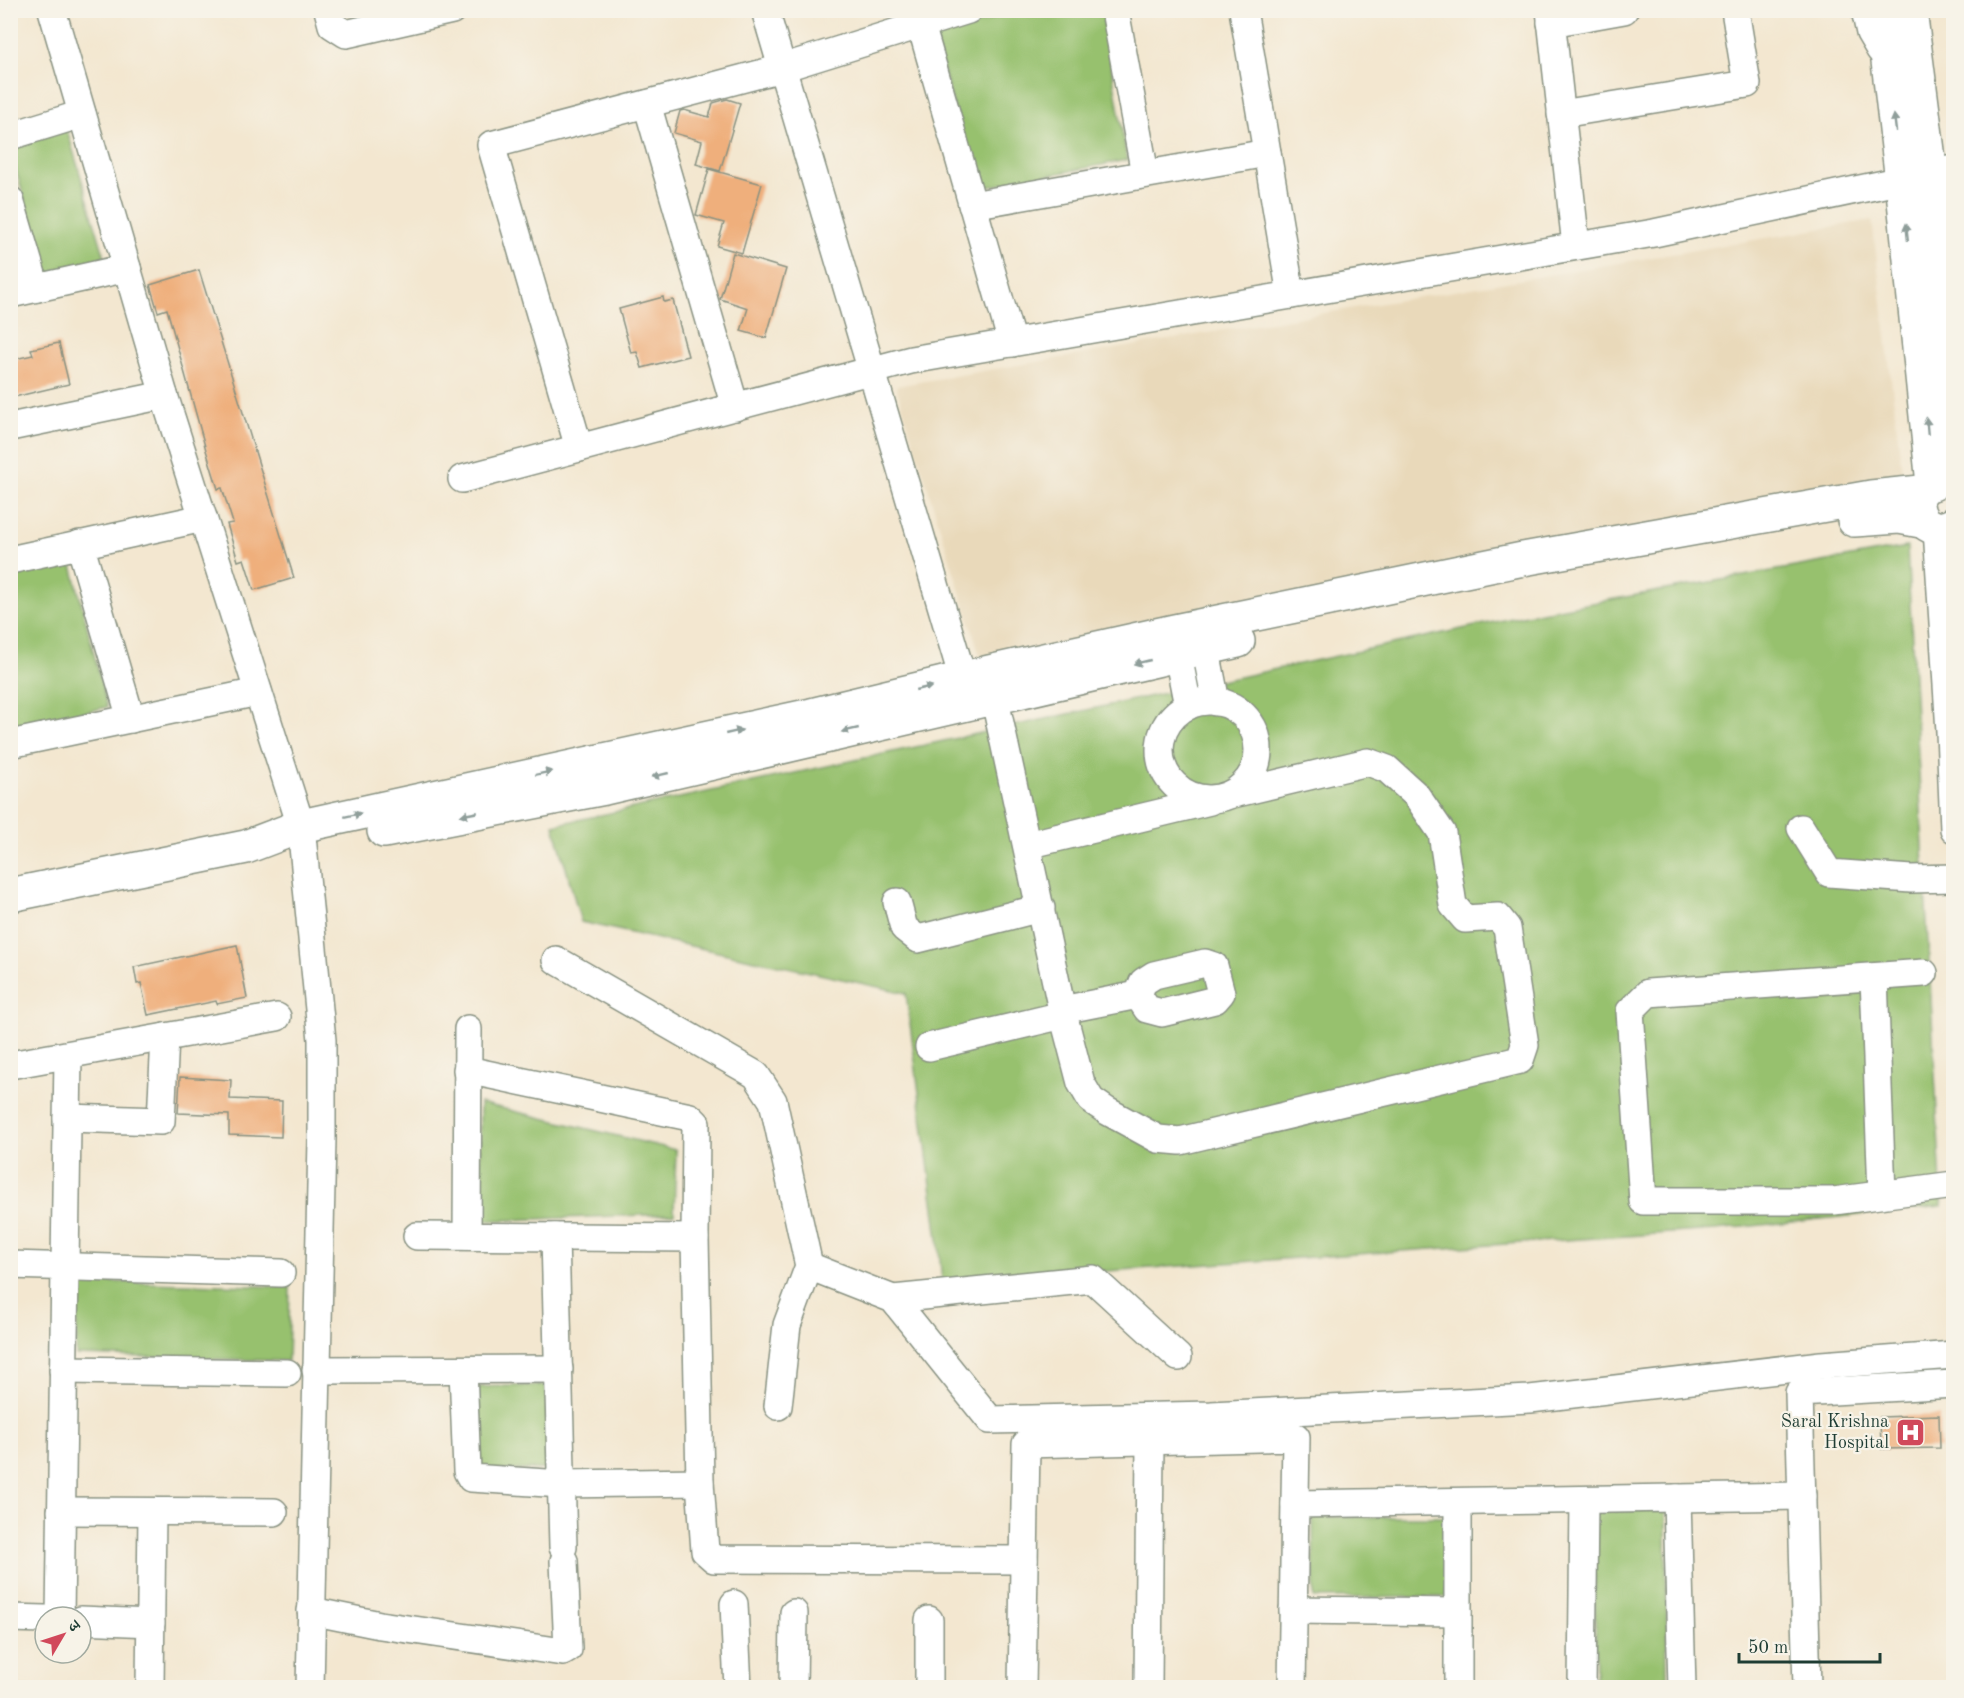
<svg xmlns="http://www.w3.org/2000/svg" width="1964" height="1698" viewBox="0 0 1964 1698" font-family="'Old Standard TT','Noto Serif Devanagari',serif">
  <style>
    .built { fill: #e9d9ba }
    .green { fill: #97c16e; stroke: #5b7f51; stroke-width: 1.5 }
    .building { fill: #efaf7c }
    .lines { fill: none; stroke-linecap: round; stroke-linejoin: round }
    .minor-casing { stroke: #899282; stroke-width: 30 }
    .major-casing { stroke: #899282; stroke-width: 36 }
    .minor { stroke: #fff; stroke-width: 27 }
    .major { stroke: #fff; stroke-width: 33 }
    .oneway { fill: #8f9e9a }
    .labels { text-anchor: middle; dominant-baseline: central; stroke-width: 4.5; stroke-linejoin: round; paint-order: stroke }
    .poi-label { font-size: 18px; fill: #1f3d34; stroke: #f7f3e8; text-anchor: end }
  </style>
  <rect width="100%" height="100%" fill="#f7f3e8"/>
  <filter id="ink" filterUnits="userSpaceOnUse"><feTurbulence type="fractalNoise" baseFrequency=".0167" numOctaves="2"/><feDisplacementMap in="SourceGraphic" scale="12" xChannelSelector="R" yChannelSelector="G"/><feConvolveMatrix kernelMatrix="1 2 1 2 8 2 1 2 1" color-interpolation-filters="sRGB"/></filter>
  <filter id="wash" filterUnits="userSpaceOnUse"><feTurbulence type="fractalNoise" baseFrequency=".008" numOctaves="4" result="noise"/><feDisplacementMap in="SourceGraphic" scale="24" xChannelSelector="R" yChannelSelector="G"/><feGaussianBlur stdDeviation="1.35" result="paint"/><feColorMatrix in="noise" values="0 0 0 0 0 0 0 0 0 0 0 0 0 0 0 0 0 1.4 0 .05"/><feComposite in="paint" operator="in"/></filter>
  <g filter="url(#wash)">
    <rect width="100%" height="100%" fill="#f3e7d0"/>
    <polygon class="built" points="1872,220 1902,471 1887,483 982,662 896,386"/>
    <g class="green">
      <polygon points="1018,11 1102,11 1127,160 977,189 934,37"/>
      <polygon points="67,130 105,258 47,276 11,153 11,146"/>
      <polygon points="1907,547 1942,1206 1715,1230 942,1282 938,1239 906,993 581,922 554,825 1536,613"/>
      <polygon points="70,557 107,707 11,730 10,571"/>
      <polygon points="480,1103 676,1150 674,1214 479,1221"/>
      <polygon points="78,1281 290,1287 288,1361 76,1355"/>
      <polygon points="546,1385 549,1469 479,1471 476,1387"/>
      <polygon points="1666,1510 1667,1687 1596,1687 1594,1511"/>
      <polygon points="1313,1517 1445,1517 1446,1597 1314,1598"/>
    </g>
    <g id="blocks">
      <g class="building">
        <polygon points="727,99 740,103 720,171 696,164 702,141 674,133 680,111 684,110 709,117 713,103"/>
        <polygon points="709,169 762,184 742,253 717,246 724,223 696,215"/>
        <polygon points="733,253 786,269 766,338 741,331 748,308 720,299"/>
        <polygon points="199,270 294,578 254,590 244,559 238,561 227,524 233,523 222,488 218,489 206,450 167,309 158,312 150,285"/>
        <polygon points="663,297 664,302 673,300 688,356 642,368 637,352 631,353 619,309"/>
        <polygon points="59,343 69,384 10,398 10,360 33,355 31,349"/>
        <polygon points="237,945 247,998 217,1004 216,1001 148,1015 141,983 137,984 134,967"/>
        <polygon points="180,1077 231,1080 230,1099 282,1101 281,1137 229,1135 229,1115 178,1113"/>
        <polygon points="1939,1415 1940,1448 1881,1449 1880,1417"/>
      </g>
    </g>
  </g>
  <g filter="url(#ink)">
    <use href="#blocks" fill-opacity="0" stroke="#899282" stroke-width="1.5"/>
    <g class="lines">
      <defs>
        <g id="minor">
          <polyline points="52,10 164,395 301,826 322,1040 322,1139 310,1688"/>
          <polyline points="328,10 332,25 346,34 452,10"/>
          <polyline points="765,10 963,679 966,697"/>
          <polyline points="1115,10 1145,174"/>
          <polyline points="1243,10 1291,295"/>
          <polyline points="1550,10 1576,246"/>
          <polyline points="1865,10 1870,33 1880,50"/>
          <polyline points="1551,23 1624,10"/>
          <polyline points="921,25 1012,343"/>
          <polyline points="647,104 735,407"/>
          <polyline points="1561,114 1747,84 1735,10"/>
          <polyline points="10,136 82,114"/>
          <polyline points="10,200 36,288"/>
          <polyline points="972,205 1267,153"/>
          <polyline points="10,294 127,268"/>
          <polyline points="10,427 164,395"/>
          <polyline points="579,448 491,145 782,68 968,10"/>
          <polyline points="462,479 911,360 1654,233 1954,169"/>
          <polyline points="1937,529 1950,732 1954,829"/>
          <polyline points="80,544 131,719"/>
          <polyline points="10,560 203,518"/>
          <polyline points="1202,630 1216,702"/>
          <polyline points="1174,635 1188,706"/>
          <polyline points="990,677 1062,1010 1081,1083 1091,1100 1107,1111 1158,1139 1180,1141 1520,1060 1525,1045 1507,928 1498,917 1465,919 1453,905 1442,833 1416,795 1387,769 1368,762 1233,794"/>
          <circle cx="1209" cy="750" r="49"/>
          <polyline points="10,744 258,692"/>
          <polyline points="1801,828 1829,873 1911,879 1954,878"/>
          <polyline points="1027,845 1210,801"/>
          <polyline points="897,902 904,928 918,939 1041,908"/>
          <polyline points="556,960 756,1075 773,1101 809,1266 787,1325 778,1406"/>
          <polyline points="1924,973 1648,993 1630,1011 1643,1201 1834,1201 1954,1185"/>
          <polyline points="1874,977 1882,1194"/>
          <polyline points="1062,1010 1138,995 1143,982 1154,975 1205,963 1214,966 1221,993 1215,1000 1162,1013 1147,1009 1138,995"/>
          <polyline points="929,1047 1063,1015"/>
          <polyline points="10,1065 277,1017"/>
          <polyline points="467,1070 690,1117 696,1123 695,1238 700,1482 705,1551 714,1559 1024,1560"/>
          <polyline points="67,1118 161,1121 165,1037"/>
          <polyline points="417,1236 695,1238"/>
          <polyline points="467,1236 468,1029"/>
          <polyline points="555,1237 563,1547"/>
          <polyline points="10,1265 281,1273"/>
          <polyline points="809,1266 893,1299 990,1420 1211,1415 1530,1399 1821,1365 1954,1355"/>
          <polyline points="893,1299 1093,1279 1178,1357"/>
          <polyline points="63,1370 287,1373"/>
          <polyline points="316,1370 559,1369"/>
          <polyline points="463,1370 467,1471 471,1478 562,1484 700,1482"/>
          <polyline points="1677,1498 1682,1688"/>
          <polyline points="1458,1502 1458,1688"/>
          <polyline points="1295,1504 1802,1496"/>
          <polyline points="61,1511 274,1512"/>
          <polyline points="734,1604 738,1688"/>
          <polyline points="1293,1610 1458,1612"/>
          <polyline points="311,1611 380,1625 563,1652 568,1649 564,1561"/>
          <polyline points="60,1617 68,1055"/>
          <polyline points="10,1618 45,1619"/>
          <polyline points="81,1620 151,1623"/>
          <polyline points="150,1688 152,1512"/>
          <polyline points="793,1688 794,1613"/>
          <polyline points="929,1688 929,1620"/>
          <polyline points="1022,1688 1026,1444 1296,1437 1292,1688"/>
          <polyline points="1148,1688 1150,1441"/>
          <polyline points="1582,1688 1584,1500"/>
          <polyline points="1807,1688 1799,1393 1954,1384"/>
        </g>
        <g id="major">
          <polyline points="1882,10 1902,181 1933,484"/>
          <polyline points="1910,10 1933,190 1954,457"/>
          <path d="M1917,501C1917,523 1934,535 1954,524"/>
          <polyline points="1854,520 1899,517 1921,521"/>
          <polyline points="384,831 605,788 1238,641"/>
          <polyline points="10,895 246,847 301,826 811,715 989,672 1174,631 1523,559 1871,497 1921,492"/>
        </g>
      </defs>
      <use href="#minor" class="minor-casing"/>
      <use href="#major" class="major-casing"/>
      <use href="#minor" class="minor"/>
      <use href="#major" class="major"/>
    </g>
    <defs><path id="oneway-solid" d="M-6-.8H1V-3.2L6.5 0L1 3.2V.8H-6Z" transform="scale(1.5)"/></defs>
    <g class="oneway">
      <use href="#oneway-solid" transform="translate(1895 123) rotate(-97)"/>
      <use href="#oneway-solid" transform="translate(1907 232) rotate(-96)"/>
      <use href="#oneway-solid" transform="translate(1927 426) rotate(-95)"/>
      <use href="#oneway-solid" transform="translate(1142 662) rotate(167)"/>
      <use href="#oneway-solid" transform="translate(924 688) rotate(-13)"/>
      <use href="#oneway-solid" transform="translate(850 730) rotate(167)"/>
      <use href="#oneway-solid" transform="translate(734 732) rotate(-13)"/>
      <use href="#oneway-solid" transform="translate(544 773) rotate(-12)"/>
      <use href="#oneway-solid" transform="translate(660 775) rotate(167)"/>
      <use href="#oneway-solid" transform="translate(469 814) rotate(169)"/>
      <use href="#oneway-solid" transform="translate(353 815) rotate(-12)"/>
    </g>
  </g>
  <defs>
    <symbol id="hospital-square" viewBox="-11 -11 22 22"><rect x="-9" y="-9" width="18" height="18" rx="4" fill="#d1495b" stroke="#f7f3e8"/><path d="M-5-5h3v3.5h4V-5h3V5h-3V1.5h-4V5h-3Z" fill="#fff"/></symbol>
  </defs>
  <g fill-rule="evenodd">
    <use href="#hospital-square" x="1894" y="1416" width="33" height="33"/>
  </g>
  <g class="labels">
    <g class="poi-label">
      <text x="1889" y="1422">Saral Krishna<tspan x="1889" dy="21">Hospital</tspan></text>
    </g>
  </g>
  <rect width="1964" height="1698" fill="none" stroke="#f7f3e8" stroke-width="36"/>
  <g transform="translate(63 1635) rotate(51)"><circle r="28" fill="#f7f3e8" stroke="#a1aaa0" stroke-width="1.5"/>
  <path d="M0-4.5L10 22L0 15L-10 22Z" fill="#d1495b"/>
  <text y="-9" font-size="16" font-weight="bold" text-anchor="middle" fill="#1f3d34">उ</text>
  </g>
  <path d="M1739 1653v9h141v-9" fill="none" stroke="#1f3d34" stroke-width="3"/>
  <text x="1748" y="1653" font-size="18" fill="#1f3d34" stroke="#f7f3e8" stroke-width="4.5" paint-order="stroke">50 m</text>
</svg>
